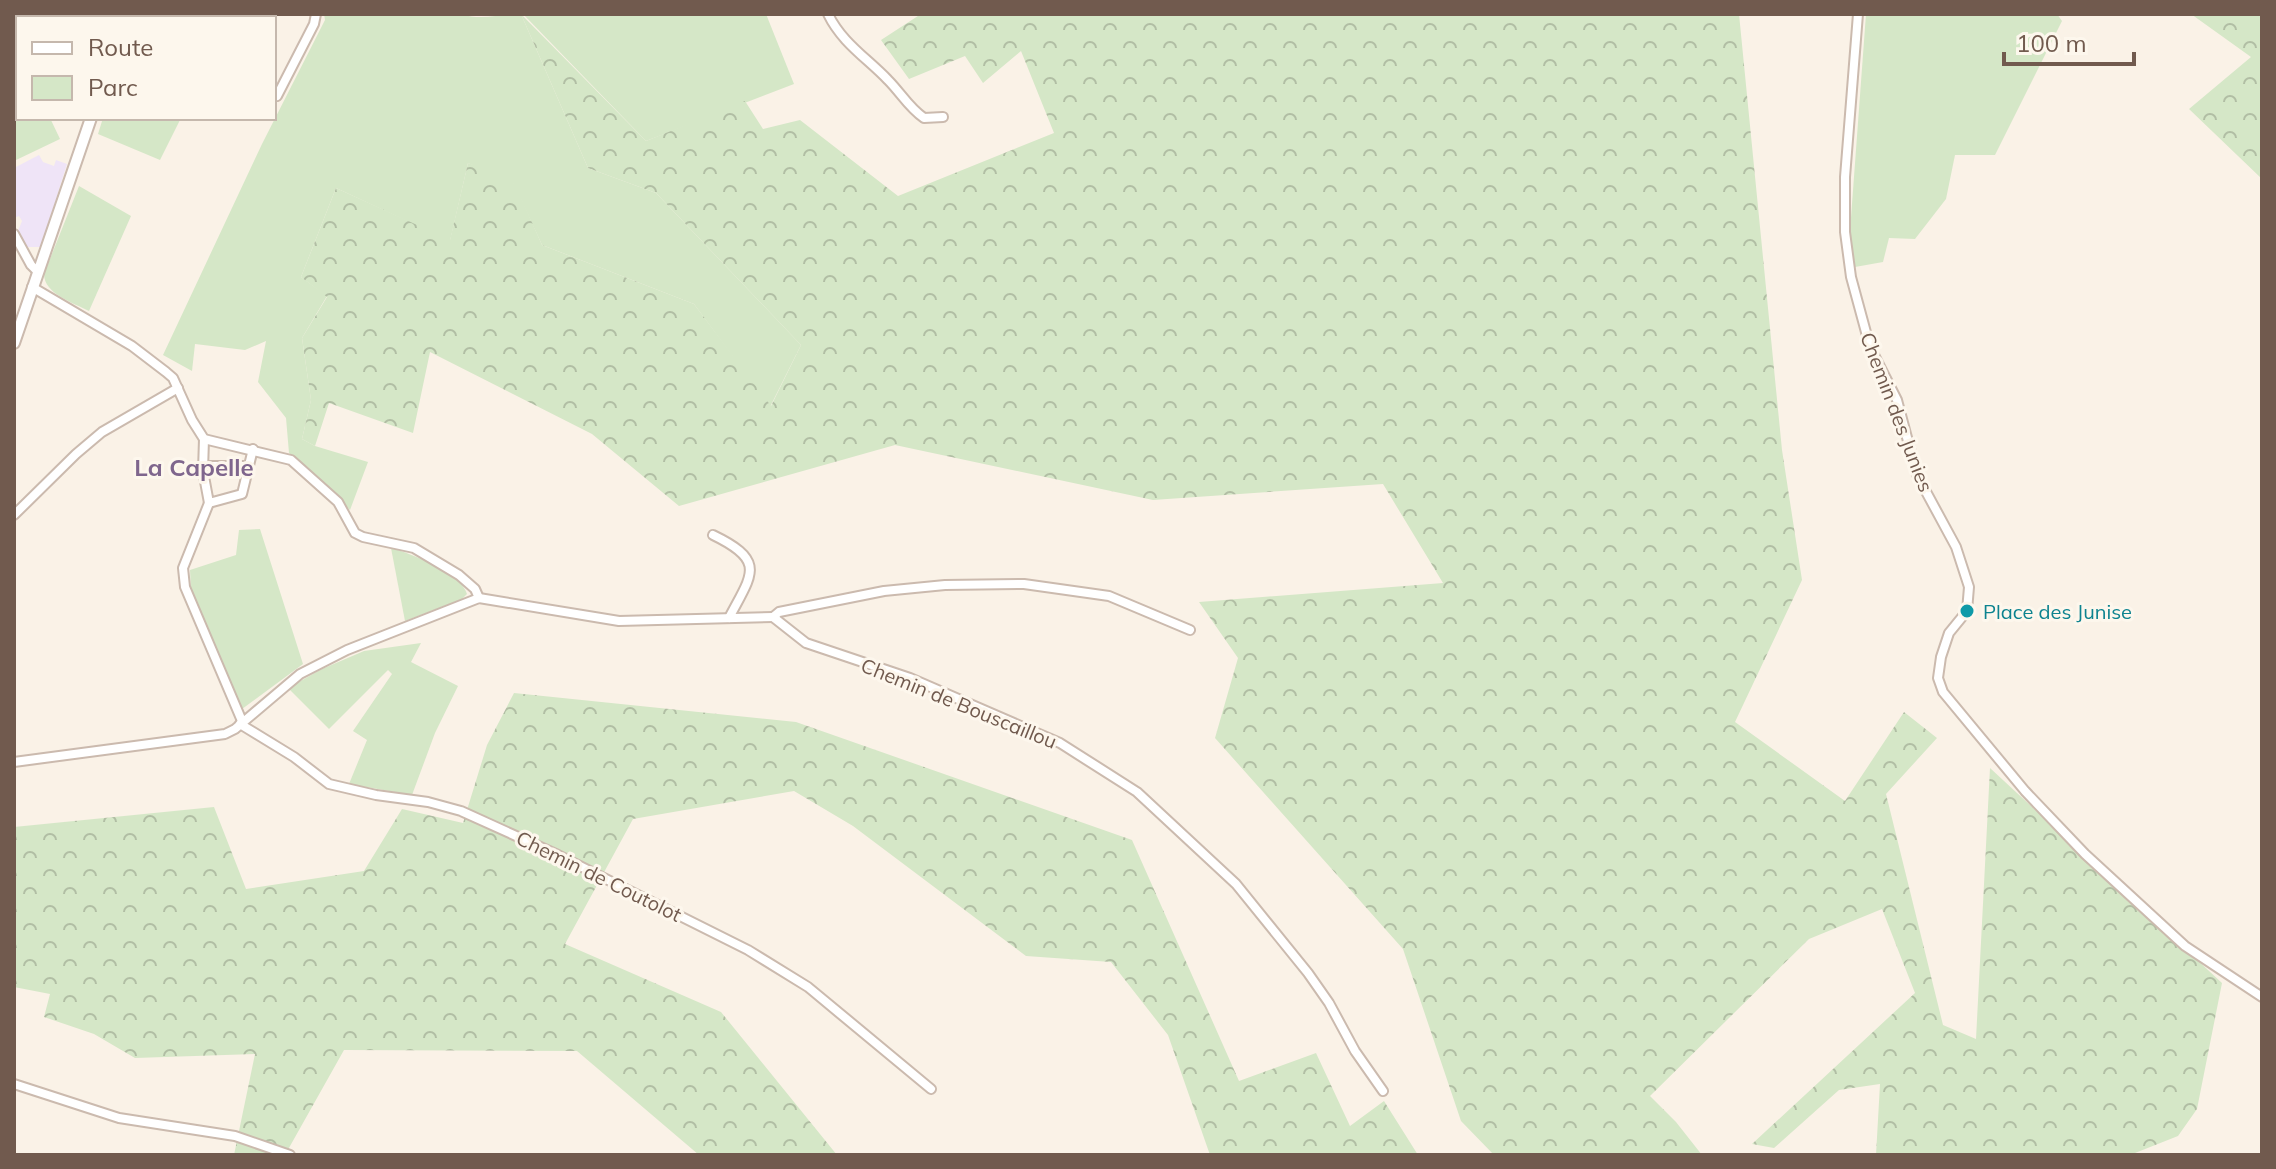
<svg xmlns="http://www.w3.org/2000/svg" width="2276" height="1169" viewBox="0 0 2276 1169" font-family="Mulish,sans-serif">
  <style>
    .education { fill: #efe4f7 }
    .green { fill: #d5e7c7 }
    .forest { fill: url(#forest-crowns) }
    .lines { fill: none; stroke-linecap: round; stroke-linejoin: round }
    .minor-casing { stroke: #cbbaae; stroke-width: 12 }
    .tertiary-casing { stroke: #cbbaae; stroke-width: 14 }
    .minor { stroke: #fff; stroke-width: 8 }
    .tertiary { stroke: #fff; stroke-width: 10 }
    .culture-dot { fill: #0f9aa8; stroke: #fdf7ed; stroke-width: 3 }
    .labels { text-anchor: middle; dominant-baseline: central; stroke-width: 6; stroke-linejoin: round; paint-order: stroke }
    .street-label { font-size: 20px; fill: #715a4e; stroke: #fdf7ed }
    .culture-label { font-size: 20px; fill: #0d838f; stroke: #fdf7ed; text-anchor: start }
    .quarter-label { font-size: 24px; font-weight: bold; fill: #7f668d; stroke: #fdf7ed }
  </style>
  <defs>
    <pattern id="forest-crowns" width="20" height="18" patternUnits="userSpaceOnUse" patternTransform="scale(2)"><rect width="20" height="18" fill="#d5e7c7"/><path d="M2 6a3 3 0 1 1 6 0M12 15a3 3 0 1 1 6 0" fill="none" stroke="#b1bea4"/></pattern>
  </defs>
  <rect width="100%" height="100%" fill="#faf2e7"/>
  <polygon class="education" points="39,155 43,162 54,166 56,160 67,164 41,247 26,247 18,231 22,221 19,216 14,218 14,168"/>
  <g class="green">
    <path d="M324,14H462C480,21 501,14 521,14L588,168L656,193L801,345L770,407L694,304L542,245L514,184L468,163L450,241L336,188L301,277L327,296L302,338L311,400L302,439L315,446L368,462L350,510L289,453L286,418L258,382L266,341L245,350L195,344L192,371L163,355L262,144L325,20Z"/>
    <polygon points="523,14 766,14 794,84 646,141"/>
    <polygon points="1866,14 2057,14 2062,21 1995,155 1955,155 1946,199 1915,239 1889,238 1883,262 1855,267 1850,231"/>
    <polygon points="14,43 18,51 18,118 50,118 60,139 14,161"/>
    <polygon points="103,118 181,118 160,160 98,134"/>
    <path d="M79,186L131,216L89,311C74,303 44,294 44,274Z"/>
    <polygon points="260,529 303,664 242,709 191,589 190,570 236,555 239,530"/>
    <path d="M391,548C412,554 460,572 467,594L462,599L405,621Z"/>
    <polygon points="421,643 411,662 458,686 435,733 412,795 349,784 367,740 353,731 392,674 388,670 329,729 288,688 322,669 364,651"/>
  </g>
  <g class="forest">
    <polygon points="521,14 646,141 745,101 763,129 800,120 898,196 1054,133 1021,51 983,83 965,56 909,79 881,40 921,14 1739,14 1782,450 1802,580 1735,722 1845,801 1904,712 1937,738 1886,794 1943,1025 1976,1039 1990,768 2222,983 2197,1109 2178,1136 2130,1155 1876,1155 1880,1084 1839,1090 1774,1148 1752,1144 1915,993 1882,909 1809,939 1650,1096 1676,1122 1702,1155 1494,1155 1461,1121 1403,949 1215,738 1238,658 1199,602 1443,583 1383,484 1153,500 895,445 679,506 592,434 430,352 413,433 329,403 315,446 302,439 311,400 302,338 327,297 301,277 336,188 450,240 468,163 495,172 515,184 542,245 694,304 771,406 801,345 656,193 588,168"/>
    <polygon points="2191,14 2262,14 2262,179 2189,109 2251,57"/>
    <polygon points="514,693 796,722 1132,840 1239,1081 1316,1053 1350,1126 1384,1101 1418,1155 1210,1155 1168,1035 1111,962 1026,956 853,826 794,791 633,819 565,944 721,1012 837,1155 699,1155 577,1051 344,1050 285,1155 234,1155 255,1054 135,1058 94,1034 44,1017 50,994 14,987 14,827 214,807 246,889 364,871 402,809 463,823 487,745"/>
  </g>
  <g class="lines">
    <defs>
      <g id="minor">
        <path d="M828,14C842,43 867,58 888,80C901,93 909,108 924,118L943,117"/>
        <polyline points="1858,14 1845,177 1845,232 1851,277 1870,347 1897,400 1917,475 1956,547 1969,587 1967,611 1949,633 1941,657 1938,678 1943,692 2025,791 2085,854 2185,946 2262,997"/>
        <polyline points="274,94 277,96 314,24 316,14"/>
        <polyline points="14,234 31,265 37,271"/>
        <polyline points="32,287 132,346 166,372 173,378 192,420 204,439 291,460 338,502 355,533 363,537 414,548 459,575 475,589 479,598"/>
        <polyline points="204,439 203,471 209,503 242,494 253,449"/>
        <polyline points="203,466 249,466"/>
        <polyline points="209,503 183,568 185,587 242,721"/>
        <polyline points="14,515 76,454 102,432 178,388"/>
        <path d="M713,535C767,561 752,574 729,618"/>
        <polyline points="773,617 806,643 910,678 1060,743 1137,792 1236,884 1308,973 1329,1003 1355,1051 1383,1091"/>
        <polyline points="773,617 779,612 884,591 945,585 1024,584 1109,596 1190,630"/>
        <polyline points="240,724 294,757 329,784 376,795 428,802 461,811 558,855 748,950 808,987 931,1089"/>
        <polyline points="14,762 225,734 235,729 300,674 347,650 479,598 619,621 773,617"/>
        <polyline points="14,1084 119,1118 235,1136 290,1155"/>
      </g>
      <g id="tertiary">
        <polyline points="141,18 144,14"/>
        <polyline points="14,343 91,118"/>
      </g>
    </defs>
    <use href="#minor" class="minor-casing"/>
    <use href="#tertiary" class="tertiary-casing"/>
    <use href="#minor" class="minor"/>
    <use href="#tertiary" class="tertiary"/>
  </g>
  <circle class="culture-dot" cx="1967" cy="611" r="8"/>
  <g class="labels">
    <g class="street-label">
      <text transform="translate(1897 412) rotate(69)">Chemin des Junies</text>
      <text transform="translate(959 703) rotate(22)">Chemin de Bouscaillou</text>
      <text transform="translate(599 876) rotate(26)">Chemin de Coutolot</text>
    </g>
    <g class="culture-label">
      <text x="1983" y="611">Place des Junise</text>
    </g>
    <g class="quarter-label">
      <text x="194" y="467">La Capelle</text>
    </g>
  </g>
  <rect width="2276" height="1169" fill="none" stroke="#715a4e" stroke-width="32"/>
  <rect x="16" y="16" width="260" height="104" fill="#fdf7ed" stroke="#c5b8ad" stroke-width="2"/>
  <rect x="32" y="42" width="40" height="12" fill="#ffffff" stroke="#c5b8ad" stroke-width="2"/>
  <text x="88" y="56" font-size="24" fill="#715a4e">Route</text>
  <rect x="32" y="76" width="40" height="24" fill="#d5e7c7" stroke="#c5b8ad" stroke-width="2"/>
  <text x="88" y="96" font-size="24" fill="#715a4e">Parc</text>
  <path d="M2004 52v12h130v-12" fill="none" stroke="#715a4e" stroke-width="4"/>
  <text x="2016" y="52" font-size="24" fill="#715a4e" stroke="#fdf7ed" stroke-width="6" paint-order="stroke">100 m</text>
</svg>
